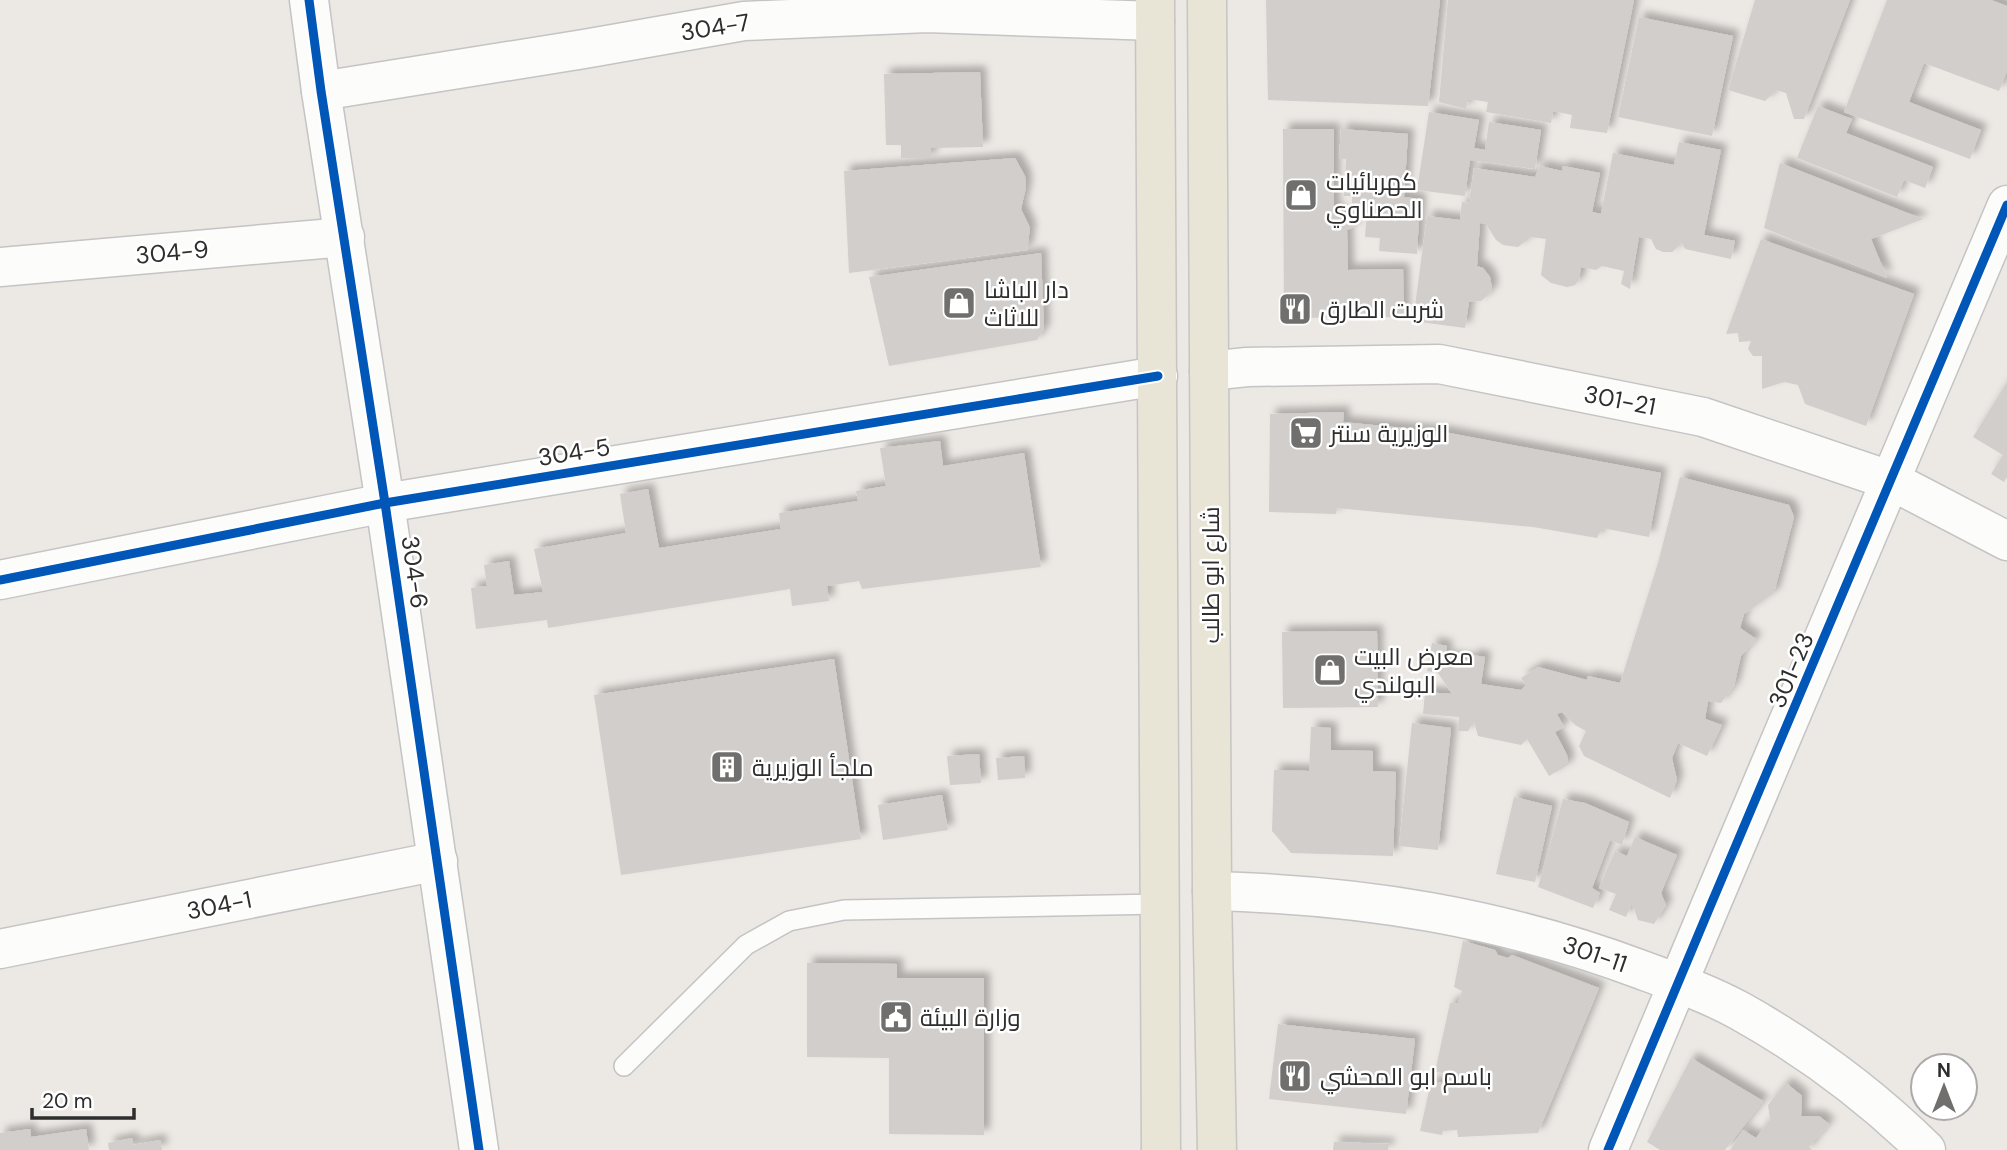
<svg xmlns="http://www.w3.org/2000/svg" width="2007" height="1150" viewBox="0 0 2007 1150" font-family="'DM Sans',Cairo,sans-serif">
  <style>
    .building { fill: #d1cecb; filter: url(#shadow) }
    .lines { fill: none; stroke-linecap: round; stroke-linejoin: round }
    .service-casing { stroke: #c5c4c5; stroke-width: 22 }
    .minor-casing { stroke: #c5c4c5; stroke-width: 41 }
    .primary-casing { stroke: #c6c5c4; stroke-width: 41 }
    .service { stroke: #fcfcfb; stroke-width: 19 }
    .minor { stroke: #fcfcfb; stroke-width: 38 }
    .primary { stroke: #e8e4d6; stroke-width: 38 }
    .cycleway-casing { stroke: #fff; stroke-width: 13 }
    .cycleway { stroke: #0057b8; stroke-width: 9 }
    .labels { text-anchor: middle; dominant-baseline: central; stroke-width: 5; stroke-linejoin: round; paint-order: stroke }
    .street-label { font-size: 24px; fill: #2e2e2e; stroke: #fff }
    .poi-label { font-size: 24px; fill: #2e2e2e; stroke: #fff; text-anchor: start }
  </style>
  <defs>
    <filter id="shadow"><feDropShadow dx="6" dy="-6" stdDeviation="3.5" flood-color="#0004"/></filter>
  </defs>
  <rect width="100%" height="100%" fill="#ece8e4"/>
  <g class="building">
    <polygon points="1266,0 1440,0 1428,106 1268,100"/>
    <polygon points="1448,0 1634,0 1607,133 1570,128 1572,115 1553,111 1551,123 1486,112 1488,102 1468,99 1466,109 1439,102"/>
    <polygon points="1755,0 1850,0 1804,119 1794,119 1786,93 1776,90 1765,101 1728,90"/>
    <polygon points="1887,0 1991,0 2007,6 2007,71 1999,91 1924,63 1909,102 1981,130 1970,159 1844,112"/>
    <polygon points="1639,17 1733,36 1712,136 1618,117"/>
    <polygon points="980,72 983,147 931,148 931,158 901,158 901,145 886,145 884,74"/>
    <polygon points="1818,106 1852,119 1846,133 1933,167 1925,188 1904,180 1897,197 1797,158"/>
    <polygon points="1429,112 1479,120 1474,148 1485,150 1489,122 1541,130 1535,169 1470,160 1465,196 1417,190"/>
    <polygon points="1283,129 1334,129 1334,208 1357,226 1347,230 1348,270 1403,269 1404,317 1284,318"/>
    <polygon points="1341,129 1408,134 1404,197 1420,199 1417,254 1379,251 1380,238 1365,237 1367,212 1352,211 1352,196 1344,196 1346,159 1339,159"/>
    <polygon points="1679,142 1721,150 1704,235 1735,241 1731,259 1685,249 1682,243 1672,252 1663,252 1656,249 1651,239 1639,237 1630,289 1621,284 1624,271 1602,266 1596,270 1581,267 1579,280 1575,285 1567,287 1551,283 1541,275 1546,239 1531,237 1518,247 1503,245 1496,240 1486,224 1480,223 1477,266 1483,268 1490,277 1492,288 1490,293 1481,301 1469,302 1465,328 1413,321 1427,216 1460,220 1462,202 1469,203 1474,168 1535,177 1540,166 1562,171 1563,166 1600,173 1592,212 1601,214 1613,153 1674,165"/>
    <polygon points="1015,158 1025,176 1026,187 1021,209 1030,228 1027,250 849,273 844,171"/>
    <polygon points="1780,163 1923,219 1871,239 1887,278 1764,228"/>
    <polygon points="1761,239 1914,294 1866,426 1805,404 1798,385 1784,382 1762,389 1762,356 1753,356 1748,349 1751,341 1739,342 1738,333 1726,334"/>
    <polygon points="1041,253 1044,329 1037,340 889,366 869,277"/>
    <polygon points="2007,382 2007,477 2004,482 1991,474 2003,455 1973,437"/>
    <polygon points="1344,412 1343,422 1444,432 1661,473 1649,537 1602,528 1597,538 1533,527 1337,508 1336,514 1269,512 1270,414"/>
    <polygon points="940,441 943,466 1024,453 1041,567 862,589 859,581 827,586 829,601 792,606 790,589 548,628 547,620 476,629 471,588 487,586 484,565 509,561 514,595 543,592 534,549 626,533 620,494 648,489 659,548 781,529 779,513 858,501 856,491 886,486 880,448"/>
    <polygon points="1680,477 1789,505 1794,517 1774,593 1744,614 1740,628 1756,639 1741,656 1734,686 1721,703 1708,701 1705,719 1722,725 1707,756 1678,743 1672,758 1677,780 1670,798 1584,756 1579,746 1586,731 1575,725 1562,712 1557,714 1564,727 1555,732 1567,755 1568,765 1549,776 1527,739 1521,745 1478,736 1474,722 1468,731 1458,731 1459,717 1423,714 1425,692 1452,694 1438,673 1427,671 1432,643 1447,646 1445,656 1471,660 1472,655 1485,657 1481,684 1521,690 1526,685 1521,678 1538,667 1587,680 1588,676 1620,683 1658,563"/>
    <polygon points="1377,631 1378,707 1283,708 1282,632"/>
    <polygon points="834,659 861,839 621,875 594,695"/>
    <polygon points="1412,723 1451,728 1438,850 1399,846"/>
    <polygon points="1311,727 1331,728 1331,750 1373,751 1373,771 1396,772 1393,856 1291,853 1272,831 1274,770 1309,771"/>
    <polygon points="979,754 981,783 950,785 947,756"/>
    <polygon points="1024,756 1025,778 998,780 996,758"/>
    <polygon points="942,795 948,830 883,840 878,805"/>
    <polygon points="1514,797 1552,806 1535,882 1496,874"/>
    <polygon points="1563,799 1585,803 1629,822 1622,845 1610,840 1592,888 1600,893 1593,908 1538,887"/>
    <polygon points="1635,837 1677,855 1661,893 1666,905 1654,924 1638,920 1632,903 1626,917 1609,910 1616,894 1599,888 1615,851 1627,856"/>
    <polygon points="1463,941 1495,950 1498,955 1508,958 1512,955 1599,988 1538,1133 1458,1137 1457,1130 1443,1131 1442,1135 1420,1131 1431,1082 1450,1082 1451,1074 1435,1072 1450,1003 1458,1003 1462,991 1454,987"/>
    <polygon points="807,963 897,964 897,978 984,978 984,1135 889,1134 889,1058 807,1057"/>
    <polygon points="1278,1024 1415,1039 1406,1114 1269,1099"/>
    <polygon points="1691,1058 1763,1101 1725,1150 1660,1150 1647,1142"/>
    <polygon points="1786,1083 1802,1096 1801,1116 1819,1116 1829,1124 1809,1147 1812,1150 1730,1150 1743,1130 1756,1138 1770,1119 1768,1105"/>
    <polygon points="30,1129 31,1137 86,1129 89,1150 0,1150 0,1133"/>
    <polygon points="132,1138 133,1145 160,1140 162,1150 109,1150 108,1143"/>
    <polygon points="1334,1142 1389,1144 1388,1150 1333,1150"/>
  </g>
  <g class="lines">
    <defs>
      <polyline id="service" points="624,1066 746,945 789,921 844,910 1160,904"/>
      <g id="minor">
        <polyline points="309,0 321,91 385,503 479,1150"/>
        <polyline points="321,91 584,49 744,21 927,13 1155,21"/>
        <polyline points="0,267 345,237"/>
        <polyline points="1209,371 1247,367 1439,364 1703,417 1892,481 2007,541"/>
        <polyline points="0,580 385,503 1158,376"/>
        <path d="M1212,891C1363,895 1501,917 1642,970C1675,982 1709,994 1740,1011C1808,1049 1871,1096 1926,1150"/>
        <polyline points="0,949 438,861"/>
        <path d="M1608,1150C1739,834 1876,520 2007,205"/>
      </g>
      <g id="primary">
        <polyline points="1155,0 1161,1150"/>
        <polyline points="1207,0 1212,891 1217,1150"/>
      </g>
    </defs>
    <use href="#service" class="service-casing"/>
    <use href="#minor" class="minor-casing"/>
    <use href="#primary" class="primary-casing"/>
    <use href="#service" class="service"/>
    <use href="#minor" class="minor"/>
    <use href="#primary" class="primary"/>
    <defs>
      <g id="cycleway">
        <polyline points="309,0 321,91 385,503 479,1150"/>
        <polyline points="0,580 385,503 1158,376"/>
        <path d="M1608,1150C1739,834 1876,520 2007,205"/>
      </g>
    </defs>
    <use href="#cycleway" class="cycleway-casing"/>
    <use href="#cycleway" class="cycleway"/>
  </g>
  <defs>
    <symbol id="shop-square" viewBox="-11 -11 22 22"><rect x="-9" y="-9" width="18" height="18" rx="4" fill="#706f6e" stroke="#fff"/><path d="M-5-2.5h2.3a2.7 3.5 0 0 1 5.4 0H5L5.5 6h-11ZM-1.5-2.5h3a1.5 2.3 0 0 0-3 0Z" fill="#fff"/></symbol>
    <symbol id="restaurant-square" viewBox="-11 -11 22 22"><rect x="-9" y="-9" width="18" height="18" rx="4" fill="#706f6e" stroke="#fff"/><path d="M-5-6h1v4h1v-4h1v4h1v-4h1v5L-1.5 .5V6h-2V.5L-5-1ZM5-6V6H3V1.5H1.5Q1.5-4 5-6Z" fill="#fff"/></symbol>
    <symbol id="supermarket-square" viewBox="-11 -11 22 22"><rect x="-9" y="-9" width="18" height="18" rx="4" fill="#706f6e" stroke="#fff"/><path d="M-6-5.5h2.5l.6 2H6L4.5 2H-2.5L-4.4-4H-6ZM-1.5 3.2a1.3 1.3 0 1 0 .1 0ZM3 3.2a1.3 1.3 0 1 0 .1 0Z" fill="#fff"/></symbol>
    <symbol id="building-square" viewBox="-11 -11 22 22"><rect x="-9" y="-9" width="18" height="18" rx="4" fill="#706f6e" stroke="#fff"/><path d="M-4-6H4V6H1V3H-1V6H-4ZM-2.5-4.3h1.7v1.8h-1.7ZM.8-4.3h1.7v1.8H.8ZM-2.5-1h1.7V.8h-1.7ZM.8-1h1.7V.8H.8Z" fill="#fff"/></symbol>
    <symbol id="civic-square" viewBox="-11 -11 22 22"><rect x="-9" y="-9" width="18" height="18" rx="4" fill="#706f6e" stroke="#fff"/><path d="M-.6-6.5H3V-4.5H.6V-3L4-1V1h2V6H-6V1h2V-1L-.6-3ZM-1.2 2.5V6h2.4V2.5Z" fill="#fff"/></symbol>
  </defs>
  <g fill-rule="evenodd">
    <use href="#shop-square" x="1282" y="176" width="38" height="38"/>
    <use href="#shop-square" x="940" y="284" width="38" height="38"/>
    <use href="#restaurant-square" x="1276" y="290" width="38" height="38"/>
    <use href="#supermarket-square" x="1287" y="414" width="38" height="38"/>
    <use href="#shop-square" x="1311" y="651" width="38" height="38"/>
    <use href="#building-square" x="708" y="748" width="38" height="38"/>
    <use href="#civic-square" x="877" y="998" width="38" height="38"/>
    <use href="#restaurant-square" x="1276" y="1057" width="38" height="38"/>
  </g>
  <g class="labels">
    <g class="street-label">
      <text transform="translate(715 27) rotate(-9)">304-7</text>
      <text transform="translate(172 252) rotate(-5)">304-9</text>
      <text transform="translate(1620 400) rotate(11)">301-21</text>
      <text transform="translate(574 452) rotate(-9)">304-5</text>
      <text transform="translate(415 572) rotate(82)">304-6</text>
      <text transform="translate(1210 575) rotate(-90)">شارع ابو طالب</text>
      <text transform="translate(1791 670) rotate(-67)">301-23</text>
      <text transform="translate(219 905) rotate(-11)">304-1</text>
      <text transform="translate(1595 954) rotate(19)">301-11</text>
    </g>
    <g class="poi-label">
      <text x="1326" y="181">كهربائيات<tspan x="1326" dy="28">الحصناوي</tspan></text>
      <text x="984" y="289">دار الباشا<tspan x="984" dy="28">للاثاث</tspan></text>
      <text x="1320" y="309">شربت الطارق</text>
      <text x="1330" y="433">الوزيرية سنتر</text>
      <text x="1354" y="656">معرض البيت<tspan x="1354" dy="28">البولندي</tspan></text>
      <text x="752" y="767">ملجأ الوزيرية</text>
      <text x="920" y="1017">وزارة البيئة</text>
      <text x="1320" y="1076">باسم ابو المحشي</text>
    </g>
  </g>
  <g transform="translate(1944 1087)"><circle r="33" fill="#ffffff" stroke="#ababab" stroke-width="2"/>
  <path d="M0-5L12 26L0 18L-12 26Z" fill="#706f6e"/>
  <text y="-10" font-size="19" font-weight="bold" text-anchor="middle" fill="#2e2e2e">N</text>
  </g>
  <path d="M32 1108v10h102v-10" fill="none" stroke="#2e2e2e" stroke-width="3.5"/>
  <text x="42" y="1108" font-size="21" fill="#2e2e2e" stroke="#ffffff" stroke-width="5" paint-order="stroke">20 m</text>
</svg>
